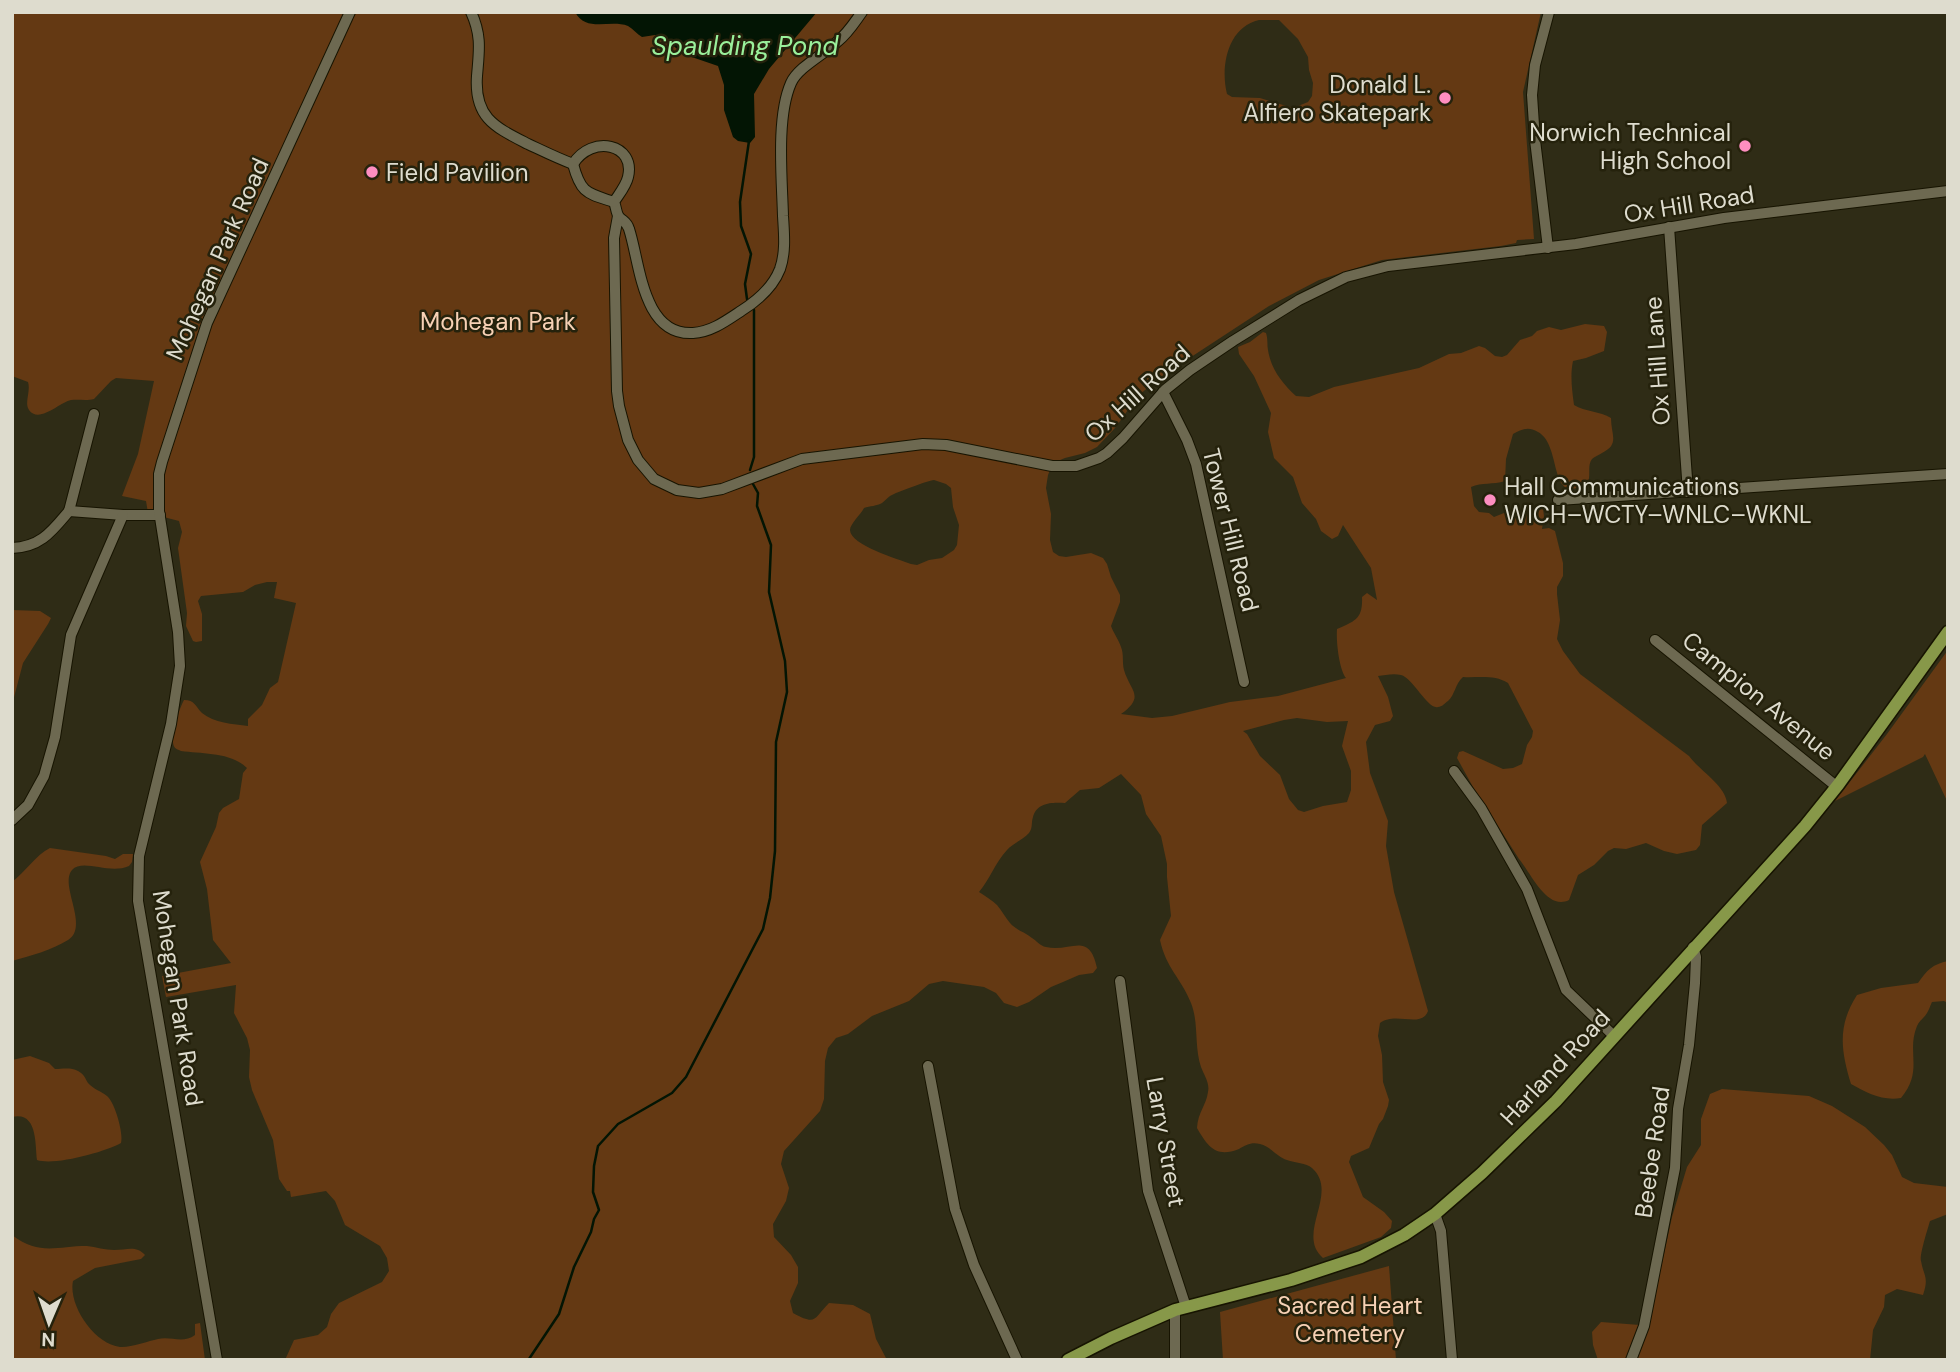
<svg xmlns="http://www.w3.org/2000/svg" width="1960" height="1372" viewBox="0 0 1960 1372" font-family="'DM Sans',sans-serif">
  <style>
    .green { fill: #643913; fill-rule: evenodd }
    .water { fill: #031504 }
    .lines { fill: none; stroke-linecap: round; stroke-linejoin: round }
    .stream { stroke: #031504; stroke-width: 2.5 }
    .minor-casing { stroke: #171401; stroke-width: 12 }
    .major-casing { stroke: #171401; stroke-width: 15 }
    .minor { stroke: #6d6951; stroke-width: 10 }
    .major { stroke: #879849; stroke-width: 12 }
    .poi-dot { fill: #fd8ec0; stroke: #25220c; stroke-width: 2.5 }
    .labels { text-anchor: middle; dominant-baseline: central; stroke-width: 5; stroke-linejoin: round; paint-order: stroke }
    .poi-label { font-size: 24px; fill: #dedcce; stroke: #25220c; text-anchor: end }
    .street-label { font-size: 24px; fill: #dedcce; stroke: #25220c }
    .park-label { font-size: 24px; fill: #f7d1b5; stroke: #25220c }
    .water-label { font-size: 26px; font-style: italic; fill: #9af09b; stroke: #25220c }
  </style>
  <rect width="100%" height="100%" fill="#2f2c16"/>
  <g class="green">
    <path d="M12,12H1541L1523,92L1534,239L1517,240L1516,243L1501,246L1382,260L1319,280L1269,306L1159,378L1138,396L1115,428L1097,447L1085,453L1065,458L1053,463L1048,475L1046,488L1051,514L1050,540L1053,552L1059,556L1066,557L1091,553L1103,558L1107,564L1111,577L1120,595V602L1111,626C1114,634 1119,640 1121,647C1124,654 1122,662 1124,670C1130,691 1146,696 1121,714L1152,718L1172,716L1230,702L1278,696L1346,678C1339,669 1336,641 1337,629C1355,621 1363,619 1362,597L1367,593L1377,600L1371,568L1343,525L1338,536L1332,539L1321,531L1316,519L1302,503L1293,477L1274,458L1268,432L1271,413L1254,376L1239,354L1238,347L1250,342L1263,332L1266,333C1268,339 1267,344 1268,350C1271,369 1282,383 1296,396L1309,397L1334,387L1419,368L1449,354L1461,353L1479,346L1485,348L1495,356L1502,357L1507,355L1520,340L1532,336L1537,331L1549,327L1561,330L1585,324L1604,326L1607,332L1604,351L1586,358L1573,361C1570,375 1572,390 1574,405C1585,412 1600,411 1611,418C1611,435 1620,444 1602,453C1599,455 1594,457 1592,459C1587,465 1591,475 1588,482C1547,510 1563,445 1538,432C1528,426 1523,429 1513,434L1506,459L1505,481C1493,485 1482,482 1471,487L1474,506L1479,512L1489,513L1494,517L1509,511L1543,509L1544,516L1542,529L1549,528L1555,531L1563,563V576L1557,587V594L1560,620L1557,639L1563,651L1580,674L1689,756C1700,771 1725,785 1727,803L1702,825L1700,845L1696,850L1677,854L1664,851L1646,843L1626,849L1614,848L1608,851L1594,865L1578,875L1569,900C1547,911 1531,873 1519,859L1473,787L1457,758L1459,752L1463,751L1503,769L1513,768L1522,764L1527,745L1532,737L1533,731L1508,683C1494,674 1478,678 1463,677C1455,684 1455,695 1448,701C1445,703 1442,707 1438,707C1428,710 1413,678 1401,675C1394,673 1385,675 1378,676L1388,697L1393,716L1390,721L1375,725L1366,742L1370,773L1388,821L1386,846L1394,892L1428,1011C1421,1029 1396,1011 1380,1023L1378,1036L1382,1055L1383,1082L1389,1100L1388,1106L1383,1119L1379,1124L1369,1148L1351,1156L1349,1162L1363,1197L1384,1212L1392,1221L1391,1228L1381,1237L1323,1258C1295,1234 1340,1193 1312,1168C1306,1163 1295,1163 1287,1160C1277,1157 1270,1146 1260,1144C1251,1142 1246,1145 1239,1149C1216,1158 1208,1147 1197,1128C1198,1112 1206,1106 1208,1092C1210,1083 1204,1075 1201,1067C1194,1046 1199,1023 1191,1003C1181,978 1166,968 1160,940L1171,916L1167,877V864L1161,836L1146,814L1141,795L1121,774L1099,788L1080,790L1065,803C1053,802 1037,802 1033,817C1031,823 1033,828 1029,833C1023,840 1013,843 1007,850C995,863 990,879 979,892C985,896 992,900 997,905C1002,911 1005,917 1010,923C1016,930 1025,932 1032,938C1037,941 1040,946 1046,947C1070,953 1089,930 1097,968L1093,973L1079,975L1063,982L1051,987L1029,1002L1017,1007L1004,1003L996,993L984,987L943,981L929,984L909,1001L872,1016L848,1034L836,1038L828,1048L825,1061L824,1099L820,1111L784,1151L781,1164L789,1188L786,1201L773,1224L774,1237L791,1255L798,1267V1283L790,1301L793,1313C817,1326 813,1319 829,1303L853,1305L870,1314L876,1339L887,1360H285L294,1340L318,1335L327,1327L331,1314L339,1303L382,1282L389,1271L387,1258L380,1246L345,1225L335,1201L326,1191L291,1197L290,1191H287L279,1179L273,1140L252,1090L249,1077L250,1050L247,1038L234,1013L236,985L166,997L162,976L231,963L213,940L207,889L200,862L216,827L219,813L223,808L239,799L243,773L247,768C231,752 202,754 181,751C177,749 174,749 173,743C172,732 179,709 184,700C195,700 195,706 202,713C214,723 233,724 248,726V719L262,705L270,688L278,682L296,603L274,598L277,582H267L255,585L243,592L201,596L198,601L202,614V641L196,642L193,641L186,626L187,613L178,548L182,532L179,521L148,513L146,501L122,496L138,454L154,381L116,378L111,381L94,399C86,401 79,399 71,400C60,402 39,424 29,410C24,403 31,391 28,382L12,376ZM1259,20H1279L1298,39L1308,57L1309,70L1313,83L1312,96L1308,102L1293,108L1260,98L1232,97L1227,94C1220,66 1228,27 1259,20ZM934,480L946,484L951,488L953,507L959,525L957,545L954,550L942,558L929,560L917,565L911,564C898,559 850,545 850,530C850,524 861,514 864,508C870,506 877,506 882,503C885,501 887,498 890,496C897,492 927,481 934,480ZM1297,718L1327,722L1348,721L1342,746L1351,771V790L1347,802L1323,806L1304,812L1298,810L1289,799L1280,775L1260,756L1247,734L1243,731L1284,720Z"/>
    <polygon points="12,610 40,611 51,618 48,624 23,663 12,705"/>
    <polygon points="1948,650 1948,803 1925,754 1923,757 1835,801 1887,734"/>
    <path d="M50,848L106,856L115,859L123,854H133L132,862L129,866C109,875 83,858 72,870C59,885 90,927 68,940C52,950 30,956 12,961V882C25,872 36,855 50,848Z"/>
    <path d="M1948,961V1003L1944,1001L1932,1002C1930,1006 1929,1010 1927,1013C1924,1018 1919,1021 1917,1026C1906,1053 1924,1070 1901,1098C1882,1101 1867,1093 1851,1084C1841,1051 1837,1026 1857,995L1881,988L1918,983C1927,970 1933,964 1948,961Z"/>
    <path d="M30,1056L49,1063L55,1069C62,1069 71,1067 78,1071C84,1074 85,1078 88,1083C93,1089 101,1091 107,1096C115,1102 124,1135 121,1143C105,1152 54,1166 37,1160C35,1145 38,1111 12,1117V1060Z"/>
    <path d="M1722,1089L1809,1096L1832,1106L1865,1127L1884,1145L1892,1155L1902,1177L1914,1183L1948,1187V1214L1930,1221C1928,1228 1919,1256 1921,1261C1924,1277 1929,1277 1923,1295L1897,1289L1885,1295L1884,1307L1873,1330L1870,1360H1598L1593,1345L1592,1332L1601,1322L1640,1325L1650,1318L1672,1217L1687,1167L1701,1145V1119L1710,1094Z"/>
    <path d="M12,1235C40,1256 56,1246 87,1246C96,1247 105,1250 114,1250C127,1250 136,1245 145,1255L141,1259L95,1268L73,1281C68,1305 94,1344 120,1347C130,1348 148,1341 158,1339C171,1336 183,1344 195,1335V1324L200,1323L205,1360H12Z"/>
    <polygon points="1389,1266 1396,1360 1223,1360 1220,1312"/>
  </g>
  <path class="water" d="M575,12H817L769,69L754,94L755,137L750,143L738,141L733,137L724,110V85L718,66L683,54L662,36L655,35L642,37C637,34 633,29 628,26C610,19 586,33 575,12Z"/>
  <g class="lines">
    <g class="stream">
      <polyline points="747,299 745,284 751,254 741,226 740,202 749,141"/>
      <polyline points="750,470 754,457 754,310"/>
      <polyline points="529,1359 559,1314 574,1267 591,1232 594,1219 599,1210 593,1192 594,1166 598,1146 618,1124 672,1093 686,1077 763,929 770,898 775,851 776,742 787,692 785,661 769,592 771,545 757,506 758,493 753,484"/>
    </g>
    <defs>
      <g id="minor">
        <path d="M471,12C482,36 479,51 477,76C474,118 495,127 528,144C543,151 557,158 573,164"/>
        <path d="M573,164C592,134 636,144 628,177C626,186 619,194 614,202C616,206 616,213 619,217C624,222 627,222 629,229C640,262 642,336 693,333C711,332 726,321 741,311C757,301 773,287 780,269C786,252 784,233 783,216C782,178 776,117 791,83C798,67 825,54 838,41C848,33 854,23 862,12"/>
        <path d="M573,164C581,194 587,193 614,202"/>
        <polyline points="618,216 614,238 617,391 619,406 628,440 638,460 654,479 677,490 699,493 722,489 802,459 923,444 946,445 1052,466 1076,466 1099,458 1107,453 1123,438 1165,390 1190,370 1233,341 1299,300 1346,277 1388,266 1576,244 1724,218 1948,191"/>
        <polyline points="1669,227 1688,492"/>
        <polyline points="1548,248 1535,140 1532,95 1535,65 1549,12"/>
        <polyline points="1163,392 1187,440 1196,464 1244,682"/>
        <polyline points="1558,500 1948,474"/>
        <polyline points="69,511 94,414"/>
        <path d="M12,548C41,547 52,531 69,511L123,515H160"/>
        <polyline points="1655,640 1836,786"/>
        <polyline points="1454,771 1481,808 1527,889 1566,990 1614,1036"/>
        <polyline points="12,820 28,805 44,776 55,737 71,635 123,515"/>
        <polyline points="1120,981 1148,1191 1186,1307"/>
        <polyline points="928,1066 955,1209 974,1265 1017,1360"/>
        <polyline points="1435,1214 1441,1231 1452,1360"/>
        <polyline points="217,1360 138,901 139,856 171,724 180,666 178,632 159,511 159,474 162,462 207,323 350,12"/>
        <polyline points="1175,1360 1175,1310"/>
        <polyline points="1631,1360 1644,1326 1675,1168 1678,1109 1689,1045 1695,983 1696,957 1693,947"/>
      </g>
      <polyline id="major" points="1068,1360 1111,1338 1175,1310 1291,1280 1361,1257 1404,1235 1435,1214 1482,1173 1556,1101 1805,826 1838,785 1948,632"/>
    </defs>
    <use href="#minor" class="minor-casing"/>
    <use href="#major" class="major-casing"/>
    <use href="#minor" class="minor"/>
    <use href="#major" class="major"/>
  </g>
  <g class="poi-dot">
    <circle cx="1445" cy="98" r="7"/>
    <circle cx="1745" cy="146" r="7"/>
    <circle cx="372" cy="172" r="7"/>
    <circle cx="1490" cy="500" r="7"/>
  </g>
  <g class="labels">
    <g class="poi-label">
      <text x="1431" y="84">Donald L.<tspan x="1431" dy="28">Alfiero Skatepark</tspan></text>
      <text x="1731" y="132">Norwich Technical<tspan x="1731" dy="28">High School</tspan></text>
      <text x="386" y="172" text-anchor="start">Field Pavilion</text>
      <text x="1504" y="486" text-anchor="start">Hall Communications<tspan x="1504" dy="28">WICH–WCTY–WNLC–WKNL</tspan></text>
    </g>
    <g class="street-label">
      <text transform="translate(1689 204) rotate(-9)">Ox Hill Road</text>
      <text transform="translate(217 259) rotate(-66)">Mohegan Park Road</text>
      <text transform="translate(1657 361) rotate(-94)">Ox Hill Lane</text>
      <text transform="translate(1137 393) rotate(-42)">Ox Hill Road</text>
      <text transform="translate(1231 530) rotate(76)">Tower Hill Road</text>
      <text transform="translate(1759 696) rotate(39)">Campion Avenue</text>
      <text transform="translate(178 998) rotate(81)">Mohegan Park Road</text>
      <text transform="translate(1555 1067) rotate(-47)">Harland Road</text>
      <text transform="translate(1166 1142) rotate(80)">Larry Street</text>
      <text transform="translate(1652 1152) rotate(-82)">Beebe Road</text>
    </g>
    <g class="park-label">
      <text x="498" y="321">Mohegan Park</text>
      <text x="1350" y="1305">Sacred Heart<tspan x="1350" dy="28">Cemetery</tspan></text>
    </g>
    <g class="water-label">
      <text x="745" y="46">Spaulding Pond</text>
    </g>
  </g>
  <rect width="1960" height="1372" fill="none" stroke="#dedcce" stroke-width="28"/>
  <g transform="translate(49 1323) rotate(182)" stroke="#25220c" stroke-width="5" paint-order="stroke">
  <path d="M0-5L12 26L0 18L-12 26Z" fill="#dedcce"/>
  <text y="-10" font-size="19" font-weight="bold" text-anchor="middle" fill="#dedcce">N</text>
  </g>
</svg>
